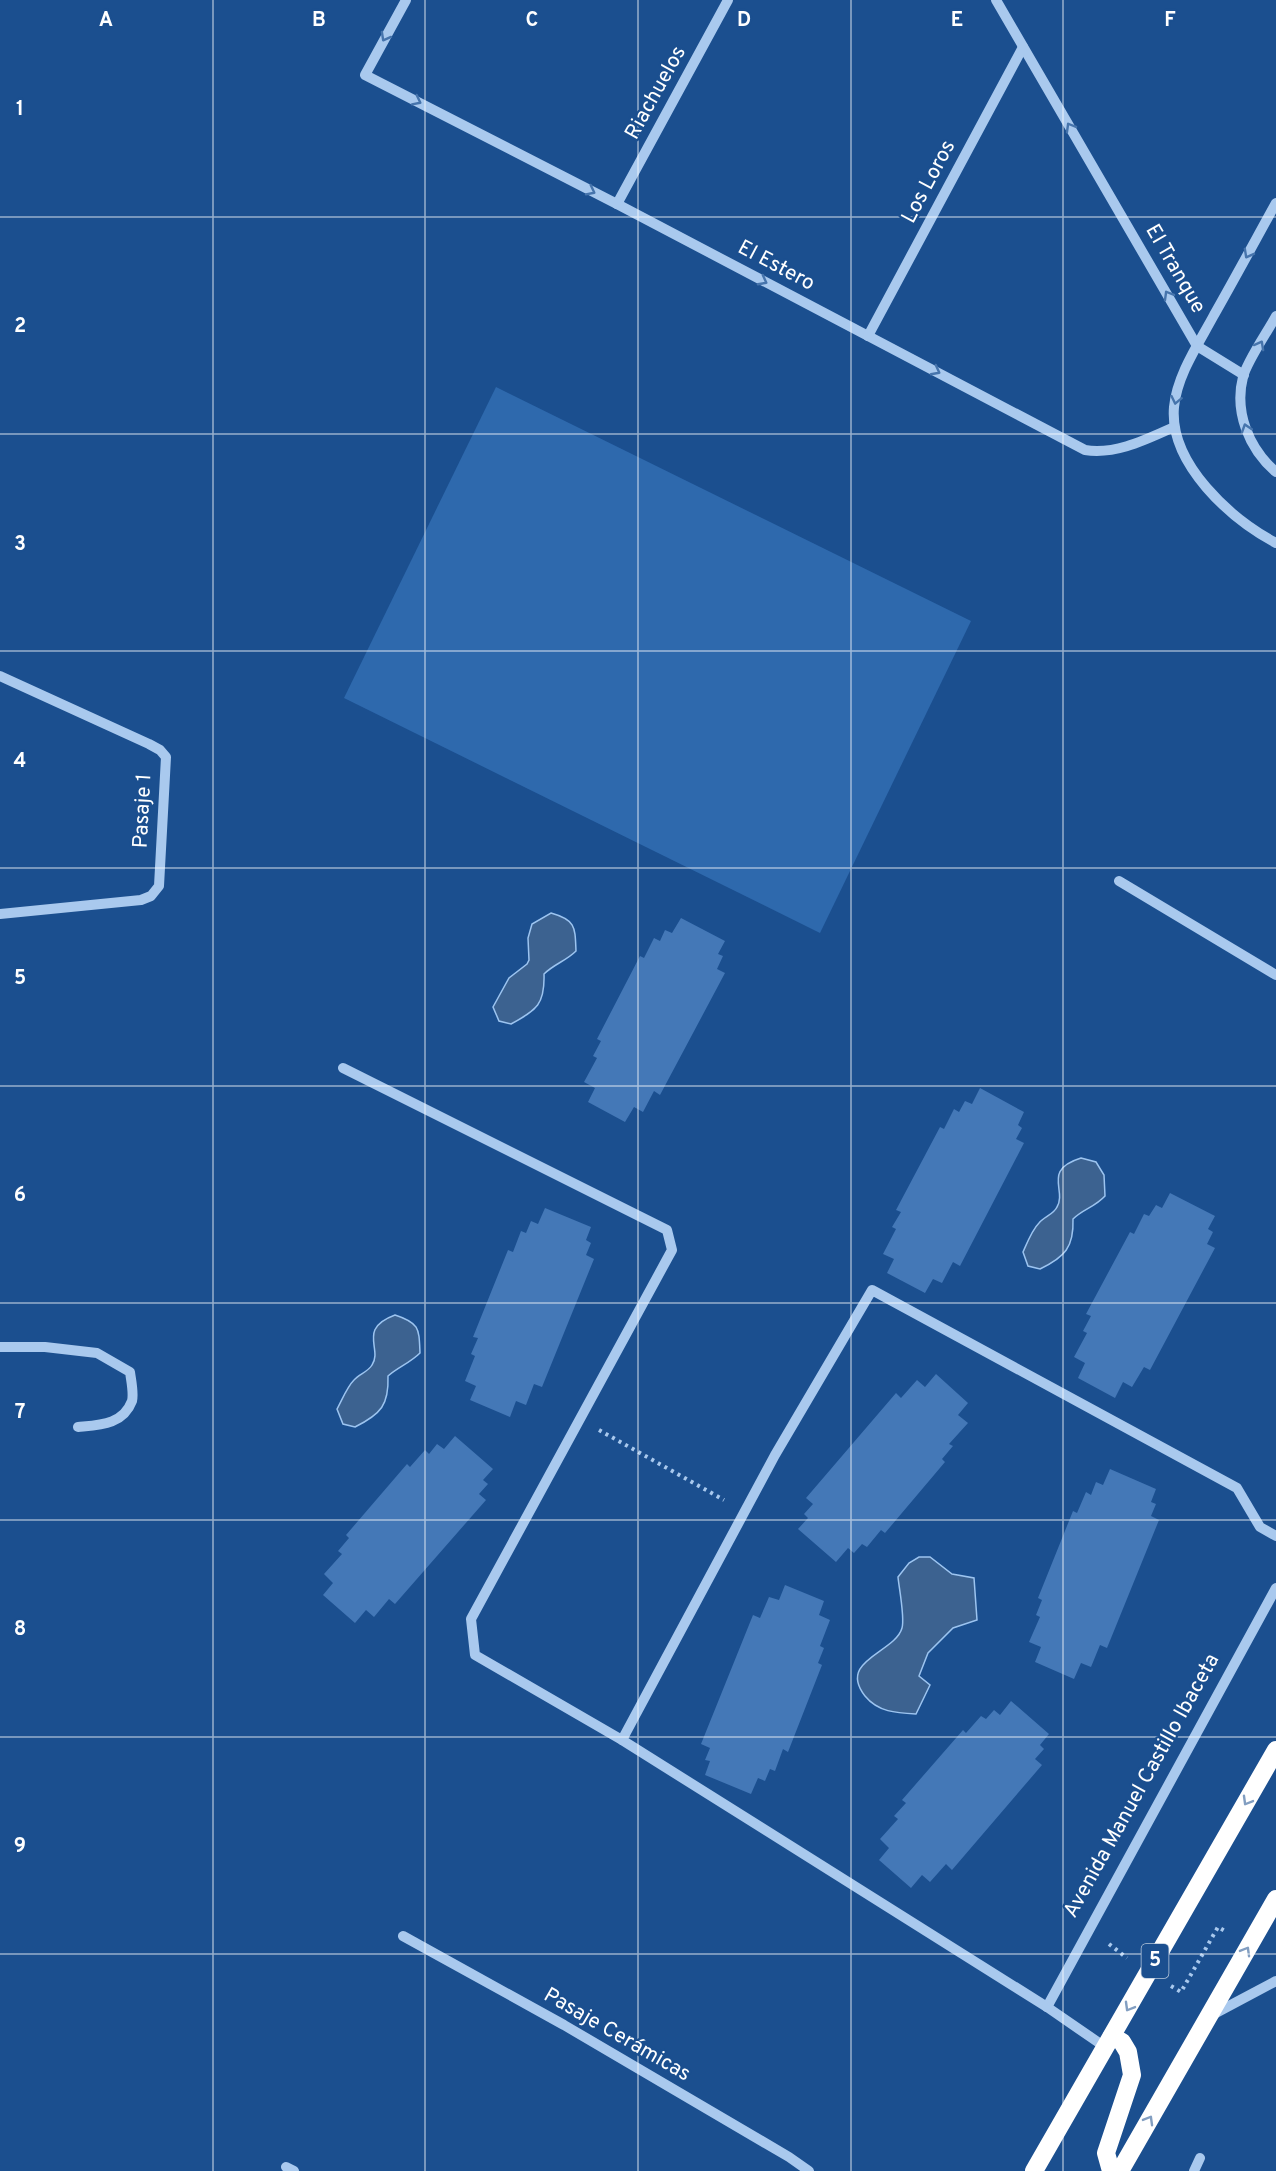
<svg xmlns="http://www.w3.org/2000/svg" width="1276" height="2171" viewBox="0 0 1276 2171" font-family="Overpass,sans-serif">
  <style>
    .green { fill: #2e69ad }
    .water { fill: #3c6290; stroke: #9cc4f0; stroke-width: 1.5 }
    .building { fill: #4478b7 }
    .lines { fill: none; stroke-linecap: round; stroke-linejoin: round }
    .path { stroke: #a9c9ee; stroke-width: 4; stroke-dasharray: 3 4.5; stroke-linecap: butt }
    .minor { stroke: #a9c9ee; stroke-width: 10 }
    .highway { stroke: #fff; stroke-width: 18 }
    .oneway { stroke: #4674ac }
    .oneway2 { stroke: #829ec1 }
    .grid { fill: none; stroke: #fff; stroke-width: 1.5; stroke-opacity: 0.55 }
    .labels { text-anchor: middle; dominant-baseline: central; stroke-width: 4.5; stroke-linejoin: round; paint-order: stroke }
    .shield { fill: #1b4f8f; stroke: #bbcadd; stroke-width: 1.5 }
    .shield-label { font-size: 20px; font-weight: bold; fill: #fff }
    .street-label { font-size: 21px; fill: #fff; stroke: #1b4f8f }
    .grid-label { font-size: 20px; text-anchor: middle; font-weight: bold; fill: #fff; stroke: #1b4f8f; stroke-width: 4.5; stroke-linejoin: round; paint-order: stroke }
  </style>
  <rect width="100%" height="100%" fill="#1b4f8f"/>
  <polygon class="green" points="496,387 971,621 820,933 344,698"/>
  <g class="water">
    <path d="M551,913C576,920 575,927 576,951C566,961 554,964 544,974C545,1004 537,1010 511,1024L499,1021L493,1007L509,978L527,964L529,960L528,938L532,924Z"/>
    <path d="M1081,1158L1096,1162L1104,1175L1105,1196C1095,1207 1083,1209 1073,1219C1074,1247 1065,1257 1040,1269L1028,1266L1023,1252C1027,1243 1032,1230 1039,1223C1044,1217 1054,1214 1057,1207C1067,1190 1042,1170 1081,1158Z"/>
    <path d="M395,1315C420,1323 419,1329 420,1353C410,1363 398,1367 388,1376C389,1405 381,1414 355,1427L343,1424L337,1409C342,1400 347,1387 354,1380C359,1374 368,1372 372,1365C383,1349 357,1329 395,1315Z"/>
    <path d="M919,1557H930L952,1574L974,1578L977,1620L953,1628L928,1653L919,1676L930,1685L916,1714C896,1713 878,1712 865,1696C837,1660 895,1653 902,1628C905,1618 899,1588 898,1577L909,1563Z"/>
  </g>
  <g class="building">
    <polygon points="681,918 725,941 718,954 723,956 717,969 725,973 660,1095 654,1091 643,1112 634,1107 625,1122 588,1102 595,1088 584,1082 597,1058 593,1056 601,1041 597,1039 640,956 644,958 654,938 660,941 665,930 672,933"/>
    <polygon points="980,1088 1024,1112 1018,1125 1022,1128 1016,1139 1024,1143 960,1266 953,1262 942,1283 933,1279 925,1293 887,1273 894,1259 883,1254 896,1229 892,1227 901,1212 896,1210 940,1127 944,1129 954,1109 959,1112 965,1101 972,1104"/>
    <polygon points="1170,1193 1215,1216 1208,1229 1213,1232 1207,1244 1215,1248 1150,1370 1144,1367 1132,1387 1123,1382 1115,1398 1078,1378 1085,1363 1074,1357 1087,1333 1083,1331 1091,1316 1086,1314 1130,1232 1134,1234 1144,1214 1149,1216 1156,1205 1162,1208"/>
    <polygon points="545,1208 591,1227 586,1240 591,1243 586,1255 594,1259 542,1387 534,1384 526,1405 516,1401 510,1417 470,1400 476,1386 465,1381 475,1356 471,1354 478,1338 473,1337 508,1250 513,1252 521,1231 526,1233 531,1221 538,1224"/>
    <polygon points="936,1374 968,1403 958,1415 968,1423 949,1444 953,1446 942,1459 945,1462 885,1533 881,1530 867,1547 862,1544 854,1553 848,1548 836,1562 798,1529 808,1518 804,1514 813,1504 806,1498 896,1393 901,1398 917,1380 925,1387"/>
    <polygon points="455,1436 493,1469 483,1480 488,1484 479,1494 486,1500 395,1604 389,1599 374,1617 366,1610 355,1623 323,1595 333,1583 324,1574 342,1554 338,1551 349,1538 346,1535 407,1464 410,1467 425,1450 429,1454 437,1444 444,1449"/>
    <polygon points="1110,1469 1156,1489 1151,1502 1156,1504 1151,1516 1159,1520 1107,1648 1100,1645 1091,1667 1081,1663 1074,1679 1035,1662 1041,1647 1029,1642 1040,1617 1036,1615 1042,1600 1038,1598 1073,1511 1077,1513 1086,1492 1091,1495 1096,1482 1103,1485"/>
    <polygon points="785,1585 824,1601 819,1615 830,1620 820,1646 824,1648 818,1663 822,1665 788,1752 783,1749 775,1771 770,1769 765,1781 758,1778 751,1794 705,1775 710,1761 705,1760 710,1748 701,1744 753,1615 760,1618 769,1597 779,1600"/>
    <polygon points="1011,1701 1049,1734 1040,1745 1044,1749 1035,1759 1042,1765 952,1870 946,1864 930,1882 922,1875 911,1888 879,1860 889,1848 880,1839 898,1819 894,1816 906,1803 902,1800 963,1730 966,1733 981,1716 986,1719 994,1710 1000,1715"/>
  </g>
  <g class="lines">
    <g class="path">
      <polyline points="599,1430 724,1500"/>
      <polyline points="1109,1944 1127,1958"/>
      <polyline points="1171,1986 1181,1992 1218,1927 1225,1931"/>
    </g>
    <g class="minor">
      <path d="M406,0L365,75L617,204L1085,450C1116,455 1147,439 1174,427"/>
      <polyline points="996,0 1197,346 1244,375"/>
      <path d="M1276,203C1255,241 1235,278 1214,315C1199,343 1177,375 1174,407C1169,464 1231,519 1276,543"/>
      <polyline points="617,204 728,0"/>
      <path d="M1276,316C1268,331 1247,361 1243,377C1234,412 1249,449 1276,472"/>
      <polyline points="868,336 1023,47"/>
      <polyline points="0,676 149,744 160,750 166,757 159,886 151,896 141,900 0,914"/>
      <polyline points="1119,881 1276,975"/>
      <polyline points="343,1068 667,1230 672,1250 471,1619 475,1655 622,1740"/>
      <path d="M0,1347H45L97,1353L130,1372C131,1380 134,1393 132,1401C123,1425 99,1425 78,1427"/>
      <polyline points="403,1936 564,2025 789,2157 809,2171"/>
      <polyline points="1047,2007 1276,1588"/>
      <polyline points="1212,2015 1276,1981"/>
      <polyline points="1105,2047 1047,2007 622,1740 775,1455 872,1290 1237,1488 1260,1527 1276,1536"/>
      <polyline points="286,2167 294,2171"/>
      <polyline points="1194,2171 1200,2158"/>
    </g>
    <g class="highway">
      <polyline points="1034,2171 1276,1750"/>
      <polyline points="1111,2171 1106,2153 1132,2075 1128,2052 1122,2042 1112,2036"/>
      <polyline points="1120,2171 1276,1899"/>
    </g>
  </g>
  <defs><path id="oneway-chevron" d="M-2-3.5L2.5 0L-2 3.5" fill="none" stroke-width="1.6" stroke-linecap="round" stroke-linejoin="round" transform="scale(1.5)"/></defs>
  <g class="oneway">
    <use href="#oneway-chevron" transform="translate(385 37) rotate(119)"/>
    <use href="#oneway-chevron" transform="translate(417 101) rotate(27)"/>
    <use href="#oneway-chevron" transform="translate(1070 127) rotate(-120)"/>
    <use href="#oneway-chevron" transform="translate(591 191) rotate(27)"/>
    <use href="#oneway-chevron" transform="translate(1248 254) rotate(119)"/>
    <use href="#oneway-chevron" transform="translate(763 281) rotate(28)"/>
    <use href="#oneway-chevron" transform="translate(1168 295) rotate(-120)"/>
    <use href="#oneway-chevron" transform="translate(1260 345) rotate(-61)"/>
    <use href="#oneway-chevron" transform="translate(936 371) rotate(28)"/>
    <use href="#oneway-chevron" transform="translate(1176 400) rotate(102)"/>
    <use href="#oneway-chevron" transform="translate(1246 428) rotate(-108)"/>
  </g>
  <g class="oneway2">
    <use href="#oneway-chevron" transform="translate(1247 1801) rotate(120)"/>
    <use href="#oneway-chevron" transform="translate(1246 1951) rotate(-60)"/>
    <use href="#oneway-chevron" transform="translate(1129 2007) rotate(120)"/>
    <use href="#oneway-chevron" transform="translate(1149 2120) rotate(-60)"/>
  </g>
  <path class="grid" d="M213,0V2171M425,0V2171M638,0V2171M851,0V2171M1063,0V2171M0,217H1276M0,434H1276M0,651H1276M0,868H1276M0,1086H1276M0,1303H1276M0,1520H1276M0,1737H1276M0,1954H1276"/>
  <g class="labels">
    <rect class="shield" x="1141.5" y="1944" width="27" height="34" rx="4.5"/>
    <g class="shield-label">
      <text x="1155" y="1961">5</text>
    </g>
    <g class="street-label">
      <text transform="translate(656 93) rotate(-61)">Riachuelos</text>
      <text transform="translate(929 182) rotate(-62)">Los Loros</text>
      <text transform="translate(776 266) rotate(28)">El Estero</text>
      <text transform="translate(1175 269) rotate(60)">El Tranque</text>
      <text transform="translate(143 811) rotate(-87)">Pasaje 1</text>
      <text transform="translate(1142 1786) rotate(-61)">Avenida Manuel Castillo Ibaceta</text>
      <text transform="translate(617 2035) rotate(30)">Pasaje Cerámicas</text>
    </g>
  </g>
  <g class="grid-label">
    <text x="106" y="26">A</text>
    <text x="319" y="26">B</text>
    <text x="532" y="26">C</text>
    <text x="744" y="26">D</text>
    <text x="957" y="26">E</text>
    <text x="1170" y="26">F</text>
    <text x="20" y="115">1</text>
    <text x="20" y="332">2</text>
    <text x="20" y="550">3</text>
    <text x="20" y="767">4</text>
    <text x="20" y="984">5</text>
    <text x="20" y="1201">6</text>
    <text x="20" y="1418">7</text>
    <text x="20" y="1635">8</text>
    <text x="20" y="1852">9</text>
  </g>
</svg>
